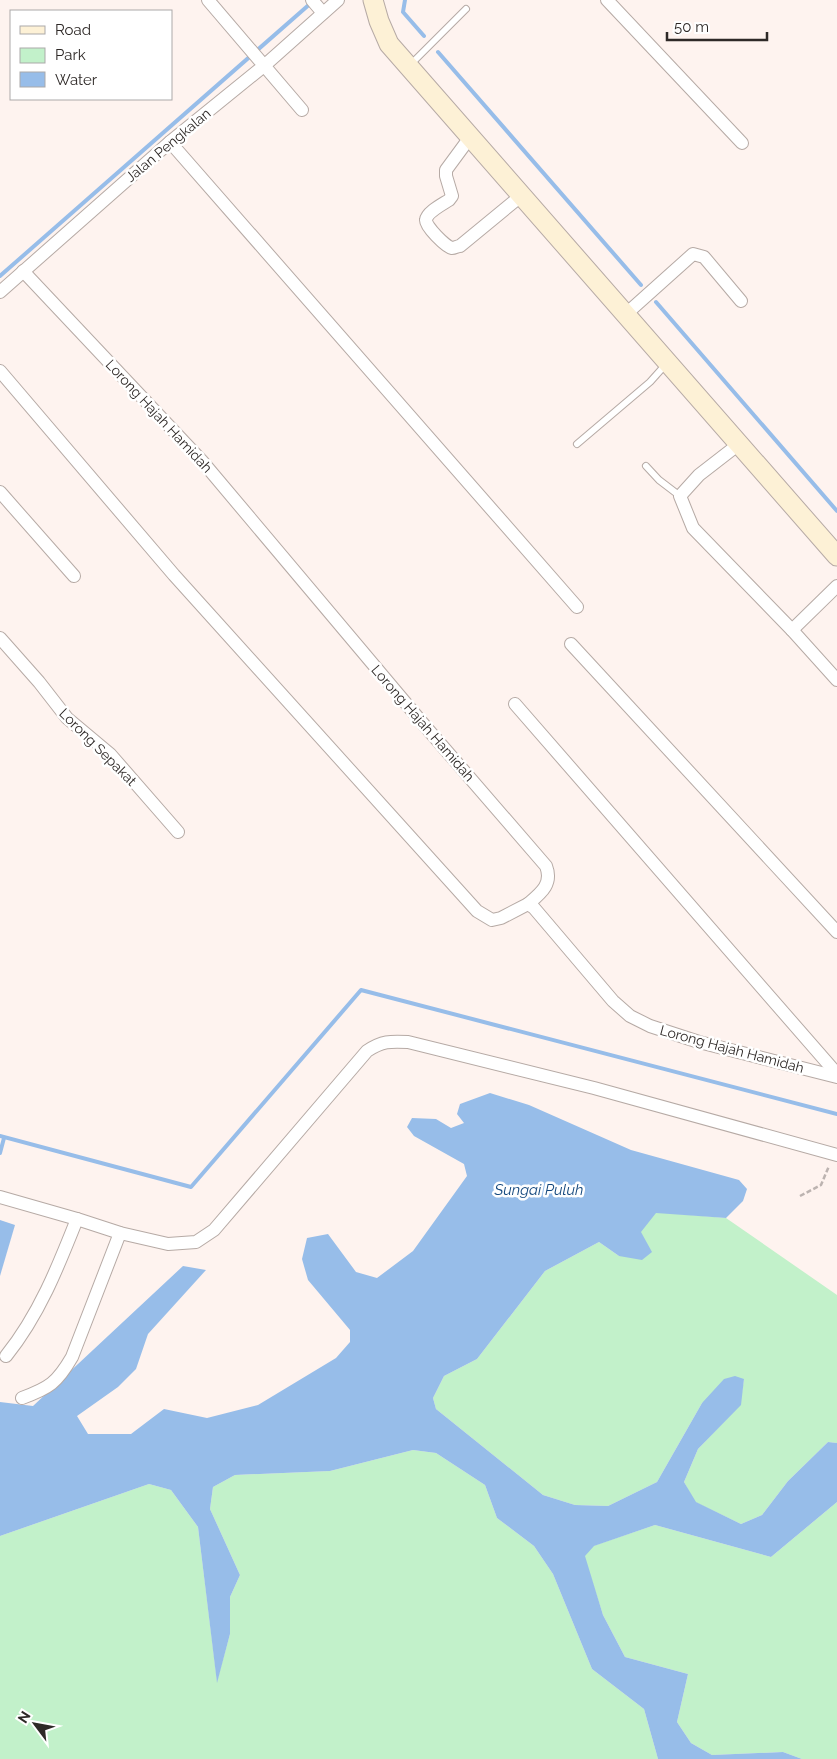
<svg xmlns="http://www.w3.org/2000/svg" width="837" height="1759" viewBox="0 0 837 1759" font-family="Raleway,sans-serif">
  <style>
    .green { fill: #c2f1ca }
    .water { fill: #97bde9 }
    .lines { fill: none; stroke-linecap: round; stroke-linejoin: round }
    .stream { stroke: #97bde9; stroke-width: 4 }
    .lane-casing { stroke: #b6aaa5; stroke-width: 8 }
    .street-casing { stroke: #b6aaa5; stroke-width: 14 }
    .secondary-casing { stroke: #b6aaa5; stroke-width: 21 }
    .path { stroke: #bcb3b0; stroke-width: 2.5; stroke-dasharray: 5 2.5; stroke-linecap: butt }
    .lane { stroke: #fff; stroke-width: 6 }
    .street { stroke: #fff; stroke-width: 12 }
    .secondary { stroke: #fdf1d6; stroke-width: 19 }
    .labels { text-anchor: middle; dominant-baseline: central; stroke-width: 5; stroke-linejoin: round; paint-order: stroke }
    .street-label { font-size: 14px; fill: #2e2927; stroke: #fff }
    .water-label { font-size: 15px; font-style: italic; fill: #13477d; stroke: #fff }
  </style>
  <rect width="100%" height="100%" fill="#fef3ef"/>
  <g class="green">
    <polygon points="656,1212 726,1218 837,1295 837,1443 828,1442 788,1481 762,1515 741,1524 695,1502 684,1482 698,1449 740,1405 744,1379 702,1403 657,1482 608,1506 575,1505 543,1495 436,1409 433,1398 444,1376 477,1359 545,1271 599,1242 619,1256"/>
    <polygon points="413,1450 436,1453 485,1485 497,1518 534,1546 553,1574 592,1669 644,1709 658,1759 0,1759 0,1536 149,1484 171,1490 198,1527 217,1681 230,1634 230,1597 240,1575 210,1509 213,1487 235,1475 330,1471"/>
    <polygon points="837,1502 837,1759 802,1759 783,1752 712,1755 691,1743 677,1722 688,1674 625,1657 603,1615 584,1556 593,1546 655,1525 771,1557"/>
  </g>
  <g class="water">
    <polygon points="490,1093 529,1105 631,1150 739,1180 747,1189 743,1201 726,1218 656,1213 641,1232 652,1252 642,1260 619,1256 599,1242 545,1271 477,1359 444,1376 433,1398 436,1409 543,1495 575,1505 608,1506 657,1482 702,1403 724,1379 735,1376 744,1379 741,1405 698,1449 684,1482 696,1502 741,1524 762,1515 788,1481 828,1442 837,1443 837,1502 771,1557 655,1525 594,1546 585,1556 603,1615 625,1657 688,1674 677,1722 691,1743 712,1755 783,1752 802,1759 658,1759 644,1709 592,1669 553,1574 534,1546 497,1518 485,1485 436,1453 413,1450 330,1471 235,1475 213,1487 210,1509 240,1575 230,1597 230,1634 217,1683 198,1527 171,1490 149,1484 0,1536 0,1402 33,1406 183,1266 206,1270 148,1334 136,1369 118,1387 77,1416 88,1434 131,1434 164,1409 207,1418 258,1405 336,1358 350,1342 350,1330 308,1280 302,1259 307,1238 328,1234 356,1272 377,1278 413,1251 467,1176 464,1164 414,1136 407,1127 412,1118 436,1119 451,1128 464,1123 457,1114 460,1104"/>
    <polygon points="0,1220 15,1225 0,1276"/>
  </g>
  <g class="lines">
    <g class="stream">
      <polyline points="405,0 403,12 424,36"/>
      <polyline points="438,52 641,285"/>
      <polyline points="0,276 311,3"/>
      <polyline points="656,302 837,511"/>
      <polyline points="0,1136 191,1187 361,990 837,1114"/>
      <polyline points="0,1153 4,1138"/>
    </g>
    <defs>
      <g id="lane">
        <polyline points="410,65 466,9"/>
        <polyline points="577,444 650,382 667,363"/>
        <polyline points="646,466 659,480 680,496"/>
      </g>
      <g id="street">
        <polyline points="208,0 302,110"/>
        <polyline points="312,0 323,13"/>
        <polyline points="607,0 742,143"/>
        <path d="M471,136L446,170V176L452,196L449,200C443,204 427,212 426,220C425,226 446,247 452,248C455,248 457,246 460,246L522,195"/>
        <polyline points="170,142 577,607"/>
        <path d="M23,271L202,461L425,726L546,866C553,884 541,893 528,904L534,908L613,1001L630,1016L650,1026L699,1042L837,1077"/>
        <polyline points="0,292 170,142 265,65 338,0"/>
        <polyline points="626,314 693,254 704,257 741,301"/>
        <polyline points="0,371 174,575 477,911 492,920 501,918 528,904"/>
        <polyline points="739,444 699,475 680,496 693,528 792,630 837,586"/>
        <polyline points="0,492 74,576"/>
        <polyline points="792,630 837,680"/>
        <polyline points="0,638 39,682 67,718 110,754 178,832"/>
        <polyline points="571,644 837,932"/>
        <polyline points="515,704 837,1074"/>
        <path d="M0,1197L77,1219L120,1233L168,1244L196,1242L214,1230L367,1051C382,1041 390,1041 408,1042L594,1088L837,1155"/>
        <path d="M6,1356C39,1315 58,1267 77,1219"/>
        <path d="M22,1398C49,1388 57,1383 72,1357L120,1233"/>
      </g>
      <polyline id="secondary" points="373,0 379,21 389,44 837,556"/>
    </defs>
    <use href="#lane" class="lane-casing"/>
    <use href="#street" class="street-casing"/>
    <use href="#secondary" class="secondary-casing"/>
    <polyline class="path" points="800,1196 821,1185 829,1166"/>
    <use href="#lane" class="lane"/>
    <use href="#street" class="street"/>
    <use href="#secondary" class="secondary"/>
  </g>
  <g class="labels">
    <g class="street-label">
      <text transform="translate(168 145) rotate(-40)">Jalan Pengkalan</text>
      <text transform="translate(159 416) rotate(47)">Lorong Hajah Hamidah</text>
      <text transform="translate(423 723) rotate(49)">Lorong Hajah Hamidah</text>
      <text transform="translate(98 747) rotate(45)">Lorong Sepakat</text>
      <text transform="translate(732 1049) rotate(15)">Lorong Hajah Hamidah</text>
    </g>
    <g class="water-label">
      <text x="539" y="1190">Sungai Puluh</text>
    </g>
  </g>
  <rect x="10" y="10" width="162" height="90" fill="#ffffff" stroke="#aba9a9"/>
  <rect x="20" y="26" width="25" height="8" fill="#fdf1d6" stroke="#aba9a9"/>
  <text x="55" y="35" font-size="15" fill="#2e2927">Road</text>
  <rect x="20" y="48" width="25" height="15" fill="#c2f1ca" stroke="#aba9a9"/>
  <text x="55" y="60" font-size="15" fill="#2e2927">Park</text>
  <rect x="20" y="72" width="25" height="15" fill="#97bde9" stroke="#aba9a9"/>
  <text x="55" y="85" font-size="15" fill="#2e2927">Water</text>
  <g transform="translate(35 1724) rotate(302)" stroke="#ffffff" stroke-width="4" paint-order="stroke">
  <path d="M0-4L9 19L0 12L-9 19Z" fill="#2e2927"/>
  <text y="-8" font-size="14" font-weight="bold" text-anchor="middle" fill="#2e2927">N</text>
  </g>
  <path d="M667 32v8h100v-8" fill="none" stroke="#2e2927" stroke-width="2.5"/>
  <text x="674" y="32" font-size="15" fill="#2e2927" stroke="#ffffff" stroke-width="4" paint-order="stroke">50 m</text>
</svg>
